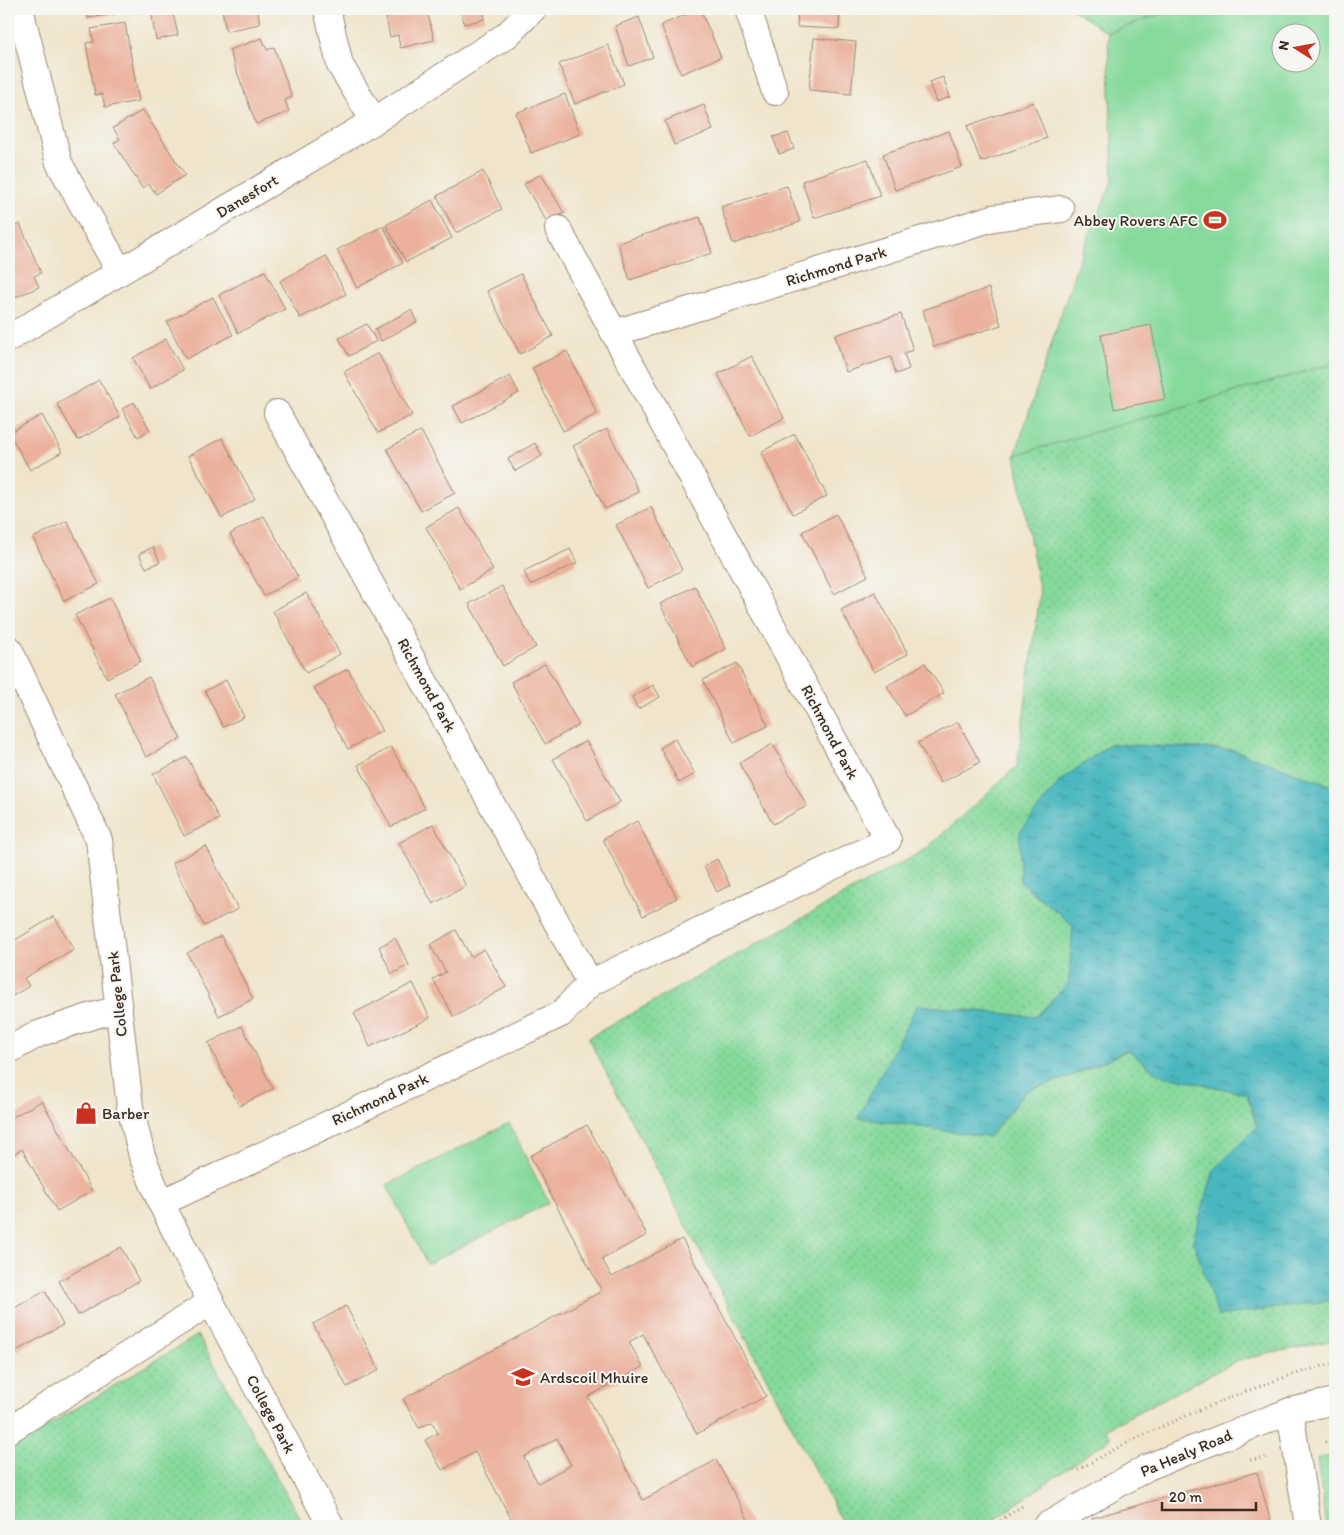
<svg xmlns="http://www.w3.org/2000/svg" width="1344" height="1535" viewBox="0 0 1344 1535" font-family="Itim,sans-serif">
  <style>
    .grass { fill: url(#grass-dots); stroke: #60825c }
    .pitch { fill: #85d99b; stroke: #60825c; fill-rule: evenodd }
    .water { fill: url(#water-ripples); stroke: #42706e }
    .building { fill: #ebb19c; fill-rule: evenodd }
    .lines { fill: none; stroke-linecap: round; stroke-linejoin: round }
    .street-casing { stroke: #968774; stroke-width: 28 }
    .path { stroke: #968774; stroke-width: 3; stroke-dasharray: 1 4; stroke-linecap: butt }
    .street { stroke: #fff; stroke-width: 26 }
    .labels { text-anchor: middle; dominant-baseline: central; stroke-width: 4; stroke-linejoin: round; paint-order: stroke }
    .street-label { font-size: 16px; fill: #3b2a1e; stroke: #f6f6f2 }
    .poi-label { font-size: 16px; fill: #3b2a1e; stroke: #f6f6f2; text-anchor: start }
  </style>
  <defs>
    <pattern id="grass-dots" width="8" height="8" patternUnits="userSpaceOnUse" patternTransform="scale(1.25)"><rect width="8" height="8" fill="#85d99b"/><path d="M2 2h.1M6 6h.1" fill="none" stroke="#74ba85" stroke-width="1.8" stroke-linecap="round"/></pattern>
    <pattern id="water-ripples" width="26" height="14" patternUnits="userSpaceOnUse" patternTransform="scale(1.25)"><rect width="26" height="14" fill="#48b7bf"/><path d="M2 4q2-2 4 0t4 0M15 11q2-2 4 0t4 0" fill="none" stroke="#3d959b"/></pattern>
  </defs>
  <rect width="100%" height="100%" fill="#f6f6f2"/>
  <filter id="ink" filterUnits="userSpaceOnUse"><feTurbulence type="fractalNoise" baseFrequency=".02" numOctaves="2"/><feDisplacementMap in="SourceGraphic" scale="10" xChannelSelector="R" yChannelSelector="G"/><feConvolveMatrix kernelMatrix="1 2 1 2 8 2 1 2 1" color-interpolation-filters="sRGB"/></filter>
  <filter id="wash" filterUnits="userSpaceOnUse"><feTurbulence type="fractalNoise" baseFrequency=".0096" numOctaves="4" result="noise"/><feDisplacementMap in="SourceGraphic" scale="20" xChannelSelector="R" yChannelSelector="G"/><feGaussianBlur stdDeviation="1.12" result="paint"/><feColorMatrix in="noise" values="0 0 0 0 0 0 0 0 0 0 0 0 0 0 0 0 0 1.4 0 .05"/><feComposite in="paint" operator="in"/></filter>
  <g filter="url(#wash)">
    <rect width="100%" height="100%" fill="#f0e4ca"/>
    <g class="grass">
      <polygon points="1072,9 1162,9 1163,13 1108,33"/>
      <polygon points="1335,363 1335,787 1233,750 1110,744 1060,781 1020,882 1073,925 1069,983 1036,1017 917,1005 989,1137 1026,1091 1069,1077 1129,1050 1159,1074 1247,1094 1257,1127 1214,1170 1218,1316 1335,1300 1335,1340 1239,1360 1105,1429 1111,1438 985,1526 844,1526 588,1038 926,849 1017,766 1040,594 1015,455"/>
      <polygon points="198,1335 304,1526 9,1526 9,1449"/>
    </g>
    <g class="pitch">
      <path d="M1162,9H1335V363L1015,455L1079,259L1113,180L1108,33L1163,13ZM1282,32H1312V62H1282Z"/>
      <polygon points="509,1123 549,1203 427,1264 387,1185"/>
      <polygon points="1335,1455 1335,1526 1326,1526 1317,1459"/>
    </g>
    <polygon class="water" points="1110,744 1233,750 1335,787 1335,1300 1218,1316 1193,1240 1214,1170 1257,1127 1247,1094 1158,1074 1128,1050 1069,1077 1026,1091 989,1137 858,1118 917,1005 1036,1017 1069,982 1073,925 1020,882 1020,832 1060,781"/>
    <g id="blocks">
      <g class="building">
        <polygon points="86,9 121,9 122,13 88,18"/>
        <polygon points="160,9 172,9 178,35 156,40 151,11"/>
        <polygon points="222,9 267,9 267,10 258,12 260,24 226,31"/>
        <polygon points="384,9 427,9 434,40 400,48 398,35 390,37"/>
        <polygon points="461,9 483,9 485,19 464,24"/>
        <polygon points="700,9 721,57 681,74 661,25"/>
        <polygon points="798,9 840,9 839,29 797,27"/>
        <polygon points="639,17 653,57 629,66 615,26"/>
        <polygon points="125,23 139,101 105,107 102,94 95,95 86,43 94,42 91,29"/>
        <polygon points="262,38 267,50 274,47 292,97 285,100 289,112 256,124 229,50"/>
        <polygon points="814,38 856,42 851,94 809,90"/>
        <polygon points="608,45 624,84 575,104 559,64"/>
        <polygon points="943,77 950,97 936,102 929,82"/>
        <polygon points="565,94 580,134 531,153 516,113"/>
        <polygon points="1033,102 1047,138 981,162 967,126"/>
        <polygon points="704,105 713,130 674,145 665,121"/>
        <polygon points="143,110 185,175 156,194 149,184 142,188 114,143 120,139 113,128"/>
        <polygon points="949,131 962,167 895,190 883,154"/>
        <polygon points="788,133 794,149 779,154 773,137"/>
        <polygon points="868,159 880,196 814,218 802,181"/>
        <polygon points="483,171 502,209 456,233 437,196"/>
        <polygon points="541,174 564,213 547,222 524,184"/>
        <polygon points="787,186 800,222 733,244 721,207"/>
        <polygon points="432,200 452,238 406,262 386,225"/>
        <polygon points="9,217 13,227 20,224 41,273 34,276 39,287 9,300"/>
        <polygon points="700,217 712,253 630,280 618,243"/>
        <polygon points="383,226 403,263 357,288 337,250"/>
        <polygon points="326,256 346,294 300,318 280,281"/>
        <polygon points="265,271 285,309 238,333 219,295"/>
        <polygon points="521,274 553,336 520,354 487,291"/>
        <polygon points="989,288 1001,325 934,347 923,310"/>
        <polygon points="213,297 233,335 186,359 167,322"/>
        <polygon points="411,310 417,322 381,341 375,329"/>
        <polygon points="901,314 913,350 904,353 909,369 896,374 891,357 846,372 835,335"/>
        <polygon points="367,324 376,341 349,356 339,338"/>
        <polygon points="1151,325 1165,399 1114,409 1101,335"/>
        <polygon points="166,339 183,370 150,389 133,358"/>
        <polygon points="567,351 597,414 563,431 532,368"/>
        <polygon points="378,353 412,415 378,433 344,372"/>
        <polygon points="752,356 784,418 750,436 718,374"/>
        <polygon points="510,376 519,393 462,423 453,406"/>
        <polygon points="99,380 120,417 78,440 57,404"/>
        <polygon points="134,402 150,430 138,437 122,409"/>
        <polygon points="42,415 62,452 30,470 9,433"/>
        <polygon points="607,429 639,492 605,509 573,446"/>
        <polygon points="421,431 455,493 421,511 387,449"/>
        <polygon points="795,434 827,496 793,514 761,452"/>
        <polygon points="222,438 255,499 222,518 188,456"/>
        <polygon points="535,443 542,456 515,471 508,459"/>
        <polygon points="651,507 682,570 648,588 616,525"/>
        <polygon points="459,508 493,570 460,589 426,527"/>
        <polygon points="836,514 868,576 834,594 802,532"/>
        <polygon points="264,516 298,577 264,596 230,534"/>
        <polygon points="67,521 99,584 64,601 33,538"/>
        <polygon points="153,547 160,562 146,568 139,554"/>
        <polygon points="570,549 577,563 530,585 524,571"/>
        <polygon points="502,586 536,647 503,666 469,604"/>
        <polygon points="695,586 726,649 692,667 660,604"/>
        <polygon points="875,592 908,654 874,672 841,610"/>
        <polygon points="306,593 340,654 306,673 273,611"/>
        <polygon points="110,598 141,661 107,678 75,615"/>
        <polygon points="737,663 768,726 734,743 703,680"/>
        <polygon points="925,663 944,693 905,716 887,686"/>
        <polygon points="545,664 579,725 545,744 511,682"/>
        <polygon points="348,669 382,731 348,749 314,688"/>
        <polygon points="149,677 181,739 146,757 115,694"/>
        <polygon points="226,680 244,717 223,727 205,691"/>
        <polygon points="653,685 660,697 638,709 632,697"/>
        <polygon points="958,722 980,762 941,783 918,743"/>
        <polygon points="675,739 695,774 679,783 660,748"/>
        <polygon points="586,741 620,802 587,821 553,759"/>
        <polygon points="773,744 807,806 773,824 739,763"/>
        <polygon points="391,747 425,808 391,827 358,765"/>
        <polygon points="187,757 219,819 184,836 153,774"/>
        <polygon points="637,821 677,898 643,916 603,839"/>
        <polygon points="433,824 466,886 433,904 399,843"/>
        <polygon points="206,846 238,909 204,926 172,863"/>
        <polygon points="717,859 730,885 717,892 704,866"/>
        <polygon points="54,916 74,950 24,978 29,986 9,998 9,944"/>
        <polygon points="456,930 471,957 484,949 506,987 454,1017 433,979 446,972 430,945"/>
        <polygon points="221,936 253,999 219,1016 187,953"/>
        <polygon points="395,938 409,965 392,974 379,947"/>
        <polygon points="413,983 430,1018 370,1047 354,1013"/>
        <polygon points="242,1026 273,1089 239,1106 208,1043"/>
        <polygon points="42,1101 92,1191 57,1211 22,1149 9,1157 9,1119"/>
        <path d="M587,1125L647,1235L602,1259L612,1277L682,1239L766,1396L697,1434L643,1334L629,1342L643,1367L588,1397L643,1500L716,1460L751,1525L749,1526H515L475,1452L442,1470L425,1440L438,1433L432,1422L419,1428L403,1399L602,1291L530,1156ZM557,1438L571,1465L538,1483L524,1457Z"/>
        <polygon points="121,1247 139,1281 78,1315 59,1281"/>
        <polygon points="45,1291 63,1325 9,1355 9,1311"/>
        <polygon points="346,1306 379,1370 347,1387 313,1324"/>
        <polygon points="1257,1472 1272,1526 1095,1526 1092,1518"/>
      </g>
    </g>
  </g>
  <g filter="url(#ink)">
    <use href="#blocks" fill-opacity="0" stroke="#968774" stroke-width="1"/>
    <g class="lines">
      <defs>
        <g id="street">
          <polyline points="20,9 59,163 120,272"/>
          <polyline points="327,9 340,65 374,121"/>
          <polyline points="748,9 775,92"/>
          <polyline points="558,229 888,840 590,983"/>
          <polyline points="614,333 993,218 1061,209"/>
          <polyline points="9,338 374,121 507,35 533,9"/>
          <polyline points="9,649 99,840 130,1107 142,1156 161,1203 211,1302 331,1526"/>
          <polyline points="9,1050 38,1034 92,1016 119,1009"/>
          <polyline points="161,1203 561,1014 590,983 277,413"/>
          <polyline points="1290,1411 1308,1526"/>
          <polyline points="9,1430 211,1302"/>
          <polyline points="1046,1526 1148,1467 1290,1411 1335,1401"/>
        </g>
      </defs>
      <use href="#street" class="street-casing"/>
      <g class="path">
        <polyline points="1325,1442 1335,1436"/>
        <polyline points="1250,1460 1268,1457"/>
        <path d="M1078,1470C1118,1446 1159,1427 1202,1409C1245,1391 1289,1374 1335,1363"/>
        <polyline points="992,1526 1022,1506"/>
      </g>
      <use href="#street" class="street"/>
    </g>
  </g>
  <defs>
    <symbol id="stadium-bare" viewBox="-9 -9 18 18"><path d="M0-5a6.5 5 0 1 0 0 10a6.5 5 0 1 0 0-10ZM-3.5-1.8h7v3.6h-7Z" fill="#c8321e" stroke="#f6f6f2" stroke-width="2.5" paint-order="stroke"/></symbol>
    <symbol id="shop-bare" viewBox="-9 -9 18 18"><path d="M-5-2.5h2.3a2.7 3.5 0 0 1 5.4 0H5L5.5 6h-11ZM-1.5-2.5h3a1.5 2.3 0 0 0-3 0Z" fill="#c8321e" stroke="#f6f6f2" stroke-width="2.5" paint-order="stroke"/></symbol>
    <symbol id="school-bare" viewBox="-9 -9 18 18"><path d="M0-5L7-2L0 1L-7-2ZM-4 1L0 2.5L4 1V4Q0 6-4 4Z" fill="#c8321e" stroke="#f6f6f2" stroke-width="2.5" paint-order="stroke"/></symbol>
  </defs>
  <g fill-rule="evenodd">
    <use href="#stadium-bare" x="1199" y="204" width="32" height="32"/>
    <use href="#shop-bare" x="70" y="1097" width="32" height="32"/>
    <use href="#school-bare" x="507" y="1361" width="32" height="32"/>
  </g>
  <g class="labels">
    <g class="street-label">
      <text transform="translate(247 196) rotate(-31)">Danesfort</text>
      <text transform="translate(836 266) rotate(-17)">Richmond Park</text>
      <text transform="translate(427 685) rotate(61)">Richmond Park</text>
      <text transform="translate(830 732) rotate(62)">Richmond Park</text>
      <text transform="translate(117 994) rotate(-96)">College Park</text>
      <text transform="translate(380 1099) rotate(-25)">Richmond Park</text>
      <text transform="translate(271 1414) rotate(62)">College Park</text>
      <text transform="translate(1186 1453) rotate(-23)">Pa Healy Road</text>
    </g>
    <g class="poi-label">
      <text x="1198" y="220" text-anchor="end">Abbey Rovers AFC</text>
      <text x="102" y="1113">Barber</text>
      <text x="540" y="1377">Ardscoil Mhuire</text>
    </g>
  </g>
  <rect width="1344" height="1535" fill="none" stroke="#f6f6f2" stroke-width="30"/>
  <g transform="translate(1296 48) rotate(281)"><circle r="24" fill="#f6f6f2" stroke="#aba49d"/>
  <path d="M0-4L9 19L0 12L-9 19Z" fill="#c8321e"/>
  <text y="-8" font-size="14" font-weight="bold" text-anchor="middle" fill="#3b2a1e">N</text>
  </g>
  <path d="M1162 1502v8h94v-8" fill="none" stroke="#3b2a1e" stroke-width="2.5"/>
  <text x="1169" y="1502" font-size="15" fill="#3b2a1e" stroke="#f6f6f2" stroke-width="4" paint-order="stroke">20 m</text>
</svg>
